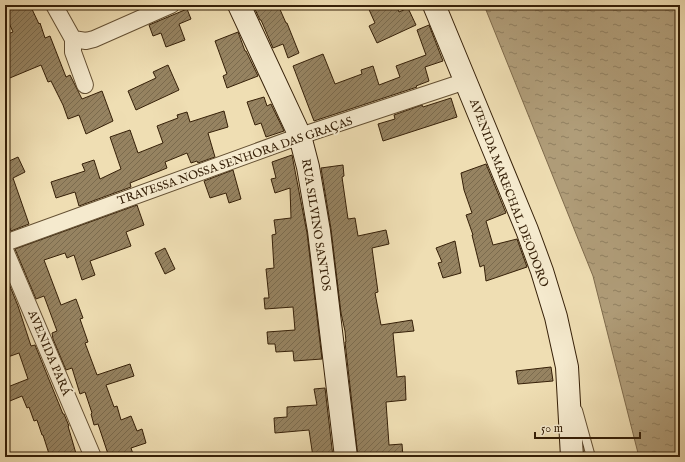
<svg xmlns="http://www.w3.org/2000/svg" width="685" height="462" viewBox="0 0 685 462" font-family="'IM FELL English',serif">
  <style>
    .water { fill: url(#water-ripples); stroke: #7f6b4c }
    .building { fill: url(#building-hatch); stroke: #362008 }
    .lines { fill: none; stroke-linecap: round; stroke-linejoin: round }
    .lane-casing { stroke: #645033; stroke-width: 10 }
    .street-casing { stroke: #645033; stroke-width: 18 }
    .secondary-casing { stroke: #362008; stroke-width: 24 }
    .lane { stroke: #f5eace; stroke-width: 8 }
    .street { stroke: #f5eace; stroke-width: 16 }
    .secondary { stroke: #f5eace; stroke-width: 22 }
    .labels { text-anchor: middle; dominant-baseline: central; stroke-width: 4; stroke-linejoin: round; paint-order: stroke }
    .street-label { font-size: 12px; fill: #362008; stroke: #f5eace }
  </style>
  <defs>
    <pattern id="water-ripples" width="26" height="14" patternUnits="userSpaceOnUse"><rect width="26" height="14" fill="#b09d79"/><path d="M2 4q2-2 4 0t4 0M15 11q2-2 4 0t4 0" fill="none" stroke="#908061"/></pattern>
    <pattern id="building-hatch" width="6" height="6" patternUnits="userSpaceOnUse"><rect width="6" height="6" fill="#968361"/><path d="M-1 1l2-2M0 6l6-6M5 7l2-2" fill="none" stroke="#7b6b4e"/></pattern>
  </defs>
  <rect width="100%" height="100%" fill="#efdeb3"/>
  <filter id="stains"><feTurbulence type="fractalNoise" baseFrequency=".005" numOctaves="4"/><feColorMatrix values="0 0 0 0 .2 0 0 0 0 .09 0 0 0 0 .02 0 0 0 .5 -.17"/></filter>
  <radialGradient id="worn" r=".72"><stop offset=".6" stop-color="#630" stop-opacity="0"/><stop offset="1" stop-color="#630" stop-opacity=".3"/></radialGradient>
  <polygon class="water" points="484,5 680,5 680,457 639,457 593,276"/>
  <g class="building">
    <polygon points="5,5 30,5 39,24 40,23 45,38 50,36 66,77 70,75 82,99 102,91 113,121 86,134 79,115 68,119 63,105 51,81 48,82 41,65 5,80 5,35 13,32 5,14"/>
    <polygon points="253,5 278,5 286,23 287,23 299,53 288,58 283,44 273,48 261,20 260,20"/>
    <polygon points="367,5 396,5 399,12 408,8 416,25 377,43 369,26 375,23"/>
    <polygon points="187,9 191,19 179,24 185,40 166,47 161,33 153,36 149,25"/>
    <polygon points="429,25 443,61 425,67 429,81 416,86 417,87 314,121 293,66 323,54 335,84 362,74 361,70 373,66 379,85 400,77 396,66 426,55 417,30"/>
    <polygon points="238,32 245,51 246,51 258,76 227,88 223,76 227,74 215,41"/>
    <polygon points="168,65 179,90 136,110 128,91 156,78 153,72"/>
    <polygon points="264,97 267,106 271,104 284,131 266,137 261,123 255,125 247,102"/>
    <polygon points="451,98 457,117 383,141 378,124 395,119 394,115 422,105 423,107"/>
    <polygon points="224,111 228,127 208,133 215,157 198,163 197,161 191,163 187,153 165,162 167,168 130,183 131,187 79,206 75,192 56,198 51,182 85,171 82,164 94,160 100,179 121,169 110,137 130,130 138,153 163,143 157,126 178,118 177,115 187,112 190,122"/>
    <polygon points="292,155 307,233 322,359 294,361 293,351 276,352 275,344 268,344 267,332 295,330 293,307 265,309 264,298 269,298 266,269 274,268 272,235 276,234 274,220 291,218 290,188 275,193 271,179 276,178 272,162"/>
    <polygon points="18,157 25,172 13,178 29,224 11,231 5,216 5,159 7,162"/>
    <polygon points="486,164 506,213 486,221 493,245 517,239 527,267 486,281 484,265 480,267 472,235 473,235 466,215 472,213 464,190 461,173"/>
    <polygon points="343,165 344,176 342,177 348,219 355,218 358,236 386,230 389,244 372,248 378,292 375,293 381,325 412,320 414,331 393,333 397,377 405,376 406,400 386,402 389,445 402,444 403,457 358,457 345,342 346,342 345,331 341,313 331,229 321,168"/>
    <polygon points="233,170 241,199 229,203 226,193 210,198 204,181"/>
    <polygon points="137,205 144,225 126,232 131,246 90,261 95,275 82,280 74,255 67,258 65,253 44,260 61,305 76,299 83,318 80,319 88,342 85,343 97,375 130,364 134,376 106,385 114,407 117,406 121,420 131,416 137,431 142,429 146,443 131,448 134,457 109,457 98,424 94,425 91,414 92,413 85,392 80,394 72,368 66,370 53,339 52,333 57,331 44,296 36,299 15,249"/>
    <polygon points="455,241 461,273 443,278 438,263 442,262 436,248"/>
    <polygon points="165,248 175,269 165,274 155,253"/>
    <polygon points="5,274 18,306 31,346 35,345 63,414 64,414 69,426 68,426 77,457 50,457 43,435 42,435 37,420 34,421 29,407 27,408 22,396 5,403 5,388 28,379 19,353 5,358"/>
    <polygon points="551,367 553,381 518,384 516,371"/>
    <polygon points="325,388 333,457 313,457 309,430 275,433 274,418 287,417 287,407 317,405 314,389"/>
  </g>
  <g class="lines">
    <defs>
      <polyline id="lane" points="578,410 591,457"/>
      <g id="street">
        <polyline points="54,5 73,39 86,41 94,39 171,5"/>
        <polyline points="73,39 73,52 85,85"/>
        <polyline points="5,243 300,136 466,81"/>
        <polyline points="5,250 93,457"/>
      </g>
      <g id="secondary">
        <polyline points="239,5 300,136 308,167 319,231 346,457"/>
        <polyline points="434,5 527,230 542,271 556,317 567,367 572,457"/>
      </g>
    </defs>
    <use href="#lane" class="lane-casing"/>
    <use href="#street" class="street-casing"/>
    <use href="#secondary" class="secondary-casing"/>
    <use href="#lane" class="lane"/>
    <use href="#street" class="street"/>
    <use href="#secondary" class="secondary"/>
  </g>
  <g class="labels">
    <g class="street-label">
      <text transform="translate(235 161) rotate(-19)">TRAVESSA NOSSA SENHORA DAS GRAÇAS</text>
      <text transform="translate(509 193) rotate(69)">AVENIDA MARECHAL DEODORO</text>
      <text transform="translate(316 225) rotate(81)">RUA SILVINO SANTOS</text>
      <text transform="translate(49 353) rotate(67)">AVENIDA PARÁ</text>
    </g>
  </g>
  <rect width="685" height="462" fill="none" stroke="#efdeb3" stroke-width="20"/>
  <rect x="6" y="6" width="673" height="450" fill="none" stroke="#362008" stroke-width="2"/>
  <rect x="10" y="10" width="665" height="442" fill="none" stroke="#362008"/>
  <path d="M535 432v6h105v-6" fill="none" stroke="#362008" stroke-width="2"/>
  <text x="541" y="432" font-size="12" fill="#362008" stroke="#f5eace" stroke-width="3" paint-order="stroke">50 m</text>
  <rect width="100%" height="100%" filter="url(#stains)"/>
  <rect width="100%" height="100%" fill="url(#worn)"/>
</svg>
